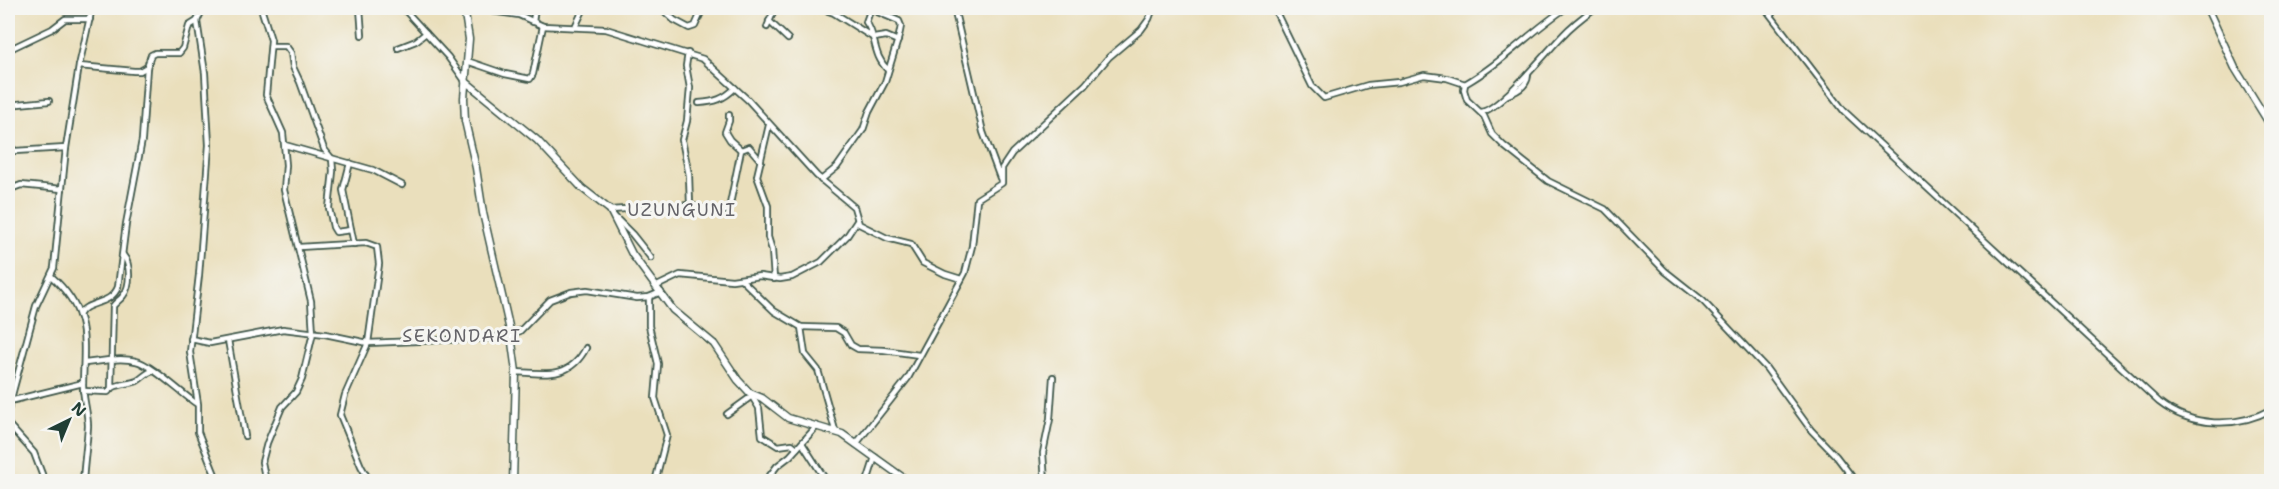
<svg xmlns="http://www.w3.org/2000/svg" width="2279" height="489" viewBox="0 0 2279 489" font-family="'Shantell Sans',sans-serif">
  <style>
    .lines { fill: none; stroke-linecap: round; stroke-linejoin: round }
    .minor-casing { stroke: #3d5548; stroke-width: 8 }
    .tertiary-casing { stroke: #3d5548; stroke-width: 9 }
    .minor { stroke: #fff; stroke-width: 4.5 }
    .tertiary { stroke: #fff; stroke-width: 6 }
    .labels { text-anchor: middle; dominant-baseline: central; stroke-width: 6; stroke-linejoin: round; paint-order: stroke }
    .quarter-label { font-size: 18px; letter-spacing: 1.5px; fill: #656469; stroke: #f6f6f2 }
  </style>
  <rect width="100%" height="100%" fill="#f6f6f2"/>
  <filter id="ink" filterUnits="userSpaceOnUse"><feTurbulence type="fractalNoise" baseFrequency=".0167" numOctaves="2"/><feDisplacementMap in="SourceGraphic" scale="12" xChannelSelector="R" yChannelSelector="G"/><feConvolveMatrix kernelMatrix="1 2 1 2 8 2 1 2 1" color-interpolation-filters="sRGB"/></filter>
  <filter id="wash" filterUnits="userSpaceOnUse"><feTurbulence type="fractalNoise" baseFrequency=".008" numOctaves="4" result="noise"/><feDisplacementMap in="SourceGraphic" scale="24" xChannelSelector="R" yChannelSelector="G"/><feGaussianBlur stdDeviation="1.35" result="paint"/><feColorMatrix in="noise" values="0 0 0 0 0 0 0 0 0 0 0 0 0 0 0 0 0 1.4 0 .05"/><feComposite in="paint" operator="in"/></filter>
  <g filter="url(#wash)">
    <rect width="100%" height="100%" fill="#eadfbc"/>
  </g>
  <g filter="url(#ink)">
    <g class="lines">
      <defs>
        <g id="minor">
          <polyline points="203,8 197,21 205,73 209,145 199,275 190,352 198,404 198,432 218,482"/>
          <polyline points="261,8 271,40 266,95 283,133 286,165 284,190 311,301 313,333 302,379 296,392 282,407 267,443 262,462 266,482"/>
          <polyline points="360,8 362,35"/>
          <polyline points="403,8 448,57 465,81"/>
          <polyline points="420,8 434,10 455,8"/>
          <polyline points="470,8 519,15 543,26 606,29 703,59 748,100 817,176 854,207 859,224 887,238 911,244 923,263 945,274 961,279"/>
          <polyline points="661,8 674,20 689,28 695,26 703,8"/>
          <polyline points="820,8 834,13 874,38 886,36 898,41"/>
          <path d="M867,8L869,14L866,22C877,36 872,55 888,70"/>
          <polyline points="954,8 983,132 1000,178"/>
          <polyline points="1274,8 1312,86 1324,98 1368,85 1399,82 1424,75 1447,78 1465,84"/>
          <path d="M1566,8C1531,31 1502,63 1465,84L1464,90L1467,100L1484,116L1492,134L1504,146L1548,181L1605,209L1665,271L1703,301L1766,368L1811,430L1836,456L1856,482"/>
          <path d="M1765,8L1844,111L2159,402C2191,427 2236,429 2272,409"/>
          <polyline points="769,21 788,39"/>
          <polyline points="533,22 535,8"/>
          <polyline points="575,27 584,8"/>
          <polyline points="767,27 775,8"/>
          <polyline points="272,46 286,46 291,53 293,67 300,82 324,149 332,159 333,171 329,208 333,227 336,232 351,230"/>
          <polyline points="398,48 416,41 426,33"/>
          <polyline points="8,50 52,29 65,19 90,19"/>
          <polyline points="688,53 686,66 690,88 687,121 682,140 689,175 690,205"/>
          <polyline points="467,61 505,74 530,79 533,74 543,26"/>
          <polyline points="79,66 134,71 140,71 147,67"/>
          <path d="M1507,95C1516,92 1528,86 1528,74"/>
          <path d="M699,103C715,102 724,99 735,88"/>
          <polyline points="8,105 49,101"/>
          <path d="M1481,112C1500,110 1547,51 1563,35C1572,25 1584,16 1595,8"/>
          <polyline points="729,115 729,121 725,132 730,140 741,150"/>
          <polyline points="769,125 757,176 768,206 768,237 772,250 774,279"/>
          <polyline points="8,144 15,151 66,148"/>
          <polyline points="285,145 373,170 402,185"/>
          <polyline points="350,163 343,190 354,244"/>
          <polyline points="821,180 837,167 863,130 869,112 885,82 899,36 901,26 899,21 868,8"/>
          <polyline points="8,190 21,185 62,189"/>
          <polyline points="610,210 690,205 721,213 729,209 741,150 749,147 761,161"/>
          <polyline points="614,216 632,234 651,258"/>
          <polyline points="299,247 366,243 377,247 379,264 368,343 345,395 340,415 361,466 370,482"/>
          <path d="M51,276C90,311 84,338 83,385C83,399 88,413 88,426C87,445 84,463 83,482"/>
          <polyline points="742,280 774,311 801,327 805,354 818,370 835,430"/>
          <polyline points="657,286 680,275 732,280 760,276 780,279 792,277 821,262 847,236 857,221"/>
          <polyline points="649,297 649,326 658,364 655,398 667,435 655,482"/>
          <path d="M79,315C86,300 111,306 118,287L126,224L142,140L147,67L151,55L155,53H179L183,48L189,26L197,21"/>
          <polyline points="801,327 836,328 844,333 851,345 858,349 884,350 919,355"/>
          <polyline points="191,339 210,343 283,329 325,334 368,343 491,338 520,331 550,300 571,292 587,290 637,298 649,297 661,292"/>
          <polyline points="228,340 245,436"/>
          <path d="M85,363C102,361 120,357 136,361C151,364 182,394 197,404"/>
          <path d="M516,372C546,374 570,379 586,348"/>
          <path d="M111,388L113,306C116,302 120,300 123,296C131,286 131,264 123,255"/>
          <path d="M83,391L108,392C114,383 127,385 137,381C144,377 146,372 154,371"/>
          <polyline points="751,395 759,408 762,436 778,446 792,444 797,448"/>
          <polyline points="10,401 83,383"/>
          <polyline points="8,410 36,306 54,268 66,148 79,66 92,8"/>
          <polyline points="727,414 752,396"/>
          <polyline points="8,424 34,453 45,482"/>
          <polyline points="802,443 827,482"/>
          <polyline points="856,444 908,378 965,273 972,246 977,199 1002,183 1002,168 1012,153 1085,85 1109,57 1141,30 1149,19 1153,8"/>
          <polyline points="765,482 777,466 790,456 817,426"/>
          <polyline points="867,482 875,457"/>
          <polyline points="1045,482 1043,453 1050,419 1053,377"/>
        </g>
        <g id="tertiary">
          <polyline points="464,8 469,39 464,98 465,121 476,168 483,213 511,335 516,372 513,482"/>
          <polyline points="2207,8 2235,68 2272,128"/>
          <polyline points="465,81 537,140 582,188 610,210 632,254 673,310 714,344 738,380 750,393 762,398 788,418 842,434 909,482"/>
        </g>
      </defs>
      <use href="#minor" class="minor-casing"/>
      <use href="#tertiary" class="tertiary-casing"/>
      <use href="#minor" class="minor"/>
      <use href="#tertiary" class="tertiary"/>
    </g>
  </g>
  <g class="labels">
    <g class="quarter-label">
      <text x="682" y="210">UZUNGUNI</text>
      <text x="462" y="336">SEKONDARI</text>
    </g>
  </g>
  <rect width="2279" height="489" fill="none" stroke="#f6f6f2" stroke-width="30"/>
  <g transform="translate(69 420) rotate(43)" stroke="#f6f6f2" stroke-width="4.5" paint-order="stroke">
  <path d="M0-4.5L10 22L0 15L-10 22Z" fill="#1f3d34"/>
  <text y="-9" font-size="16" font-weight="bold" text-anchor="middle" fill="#1f3d34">N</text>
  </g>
</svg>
